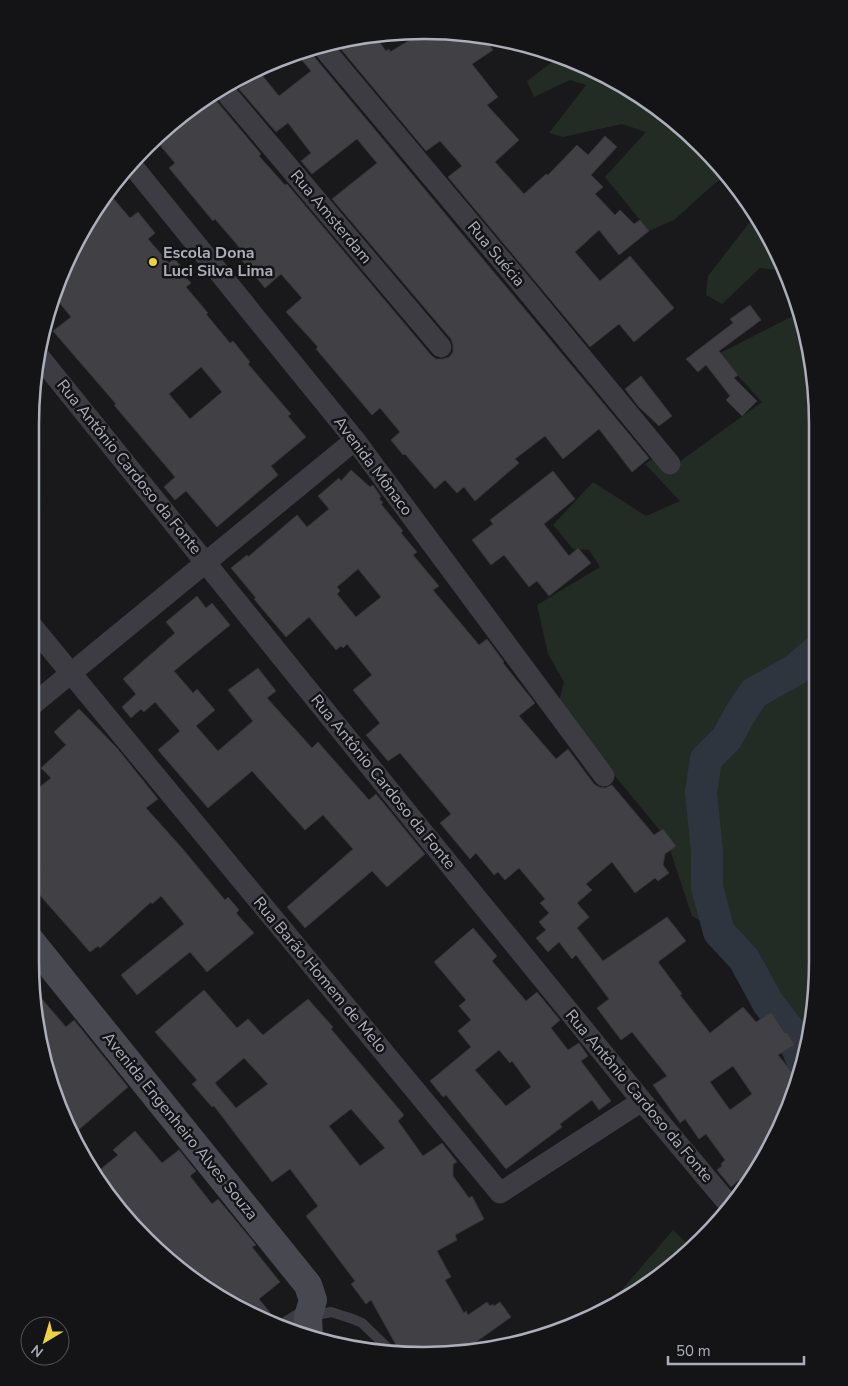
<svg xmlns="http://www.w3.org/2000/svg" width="848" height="1386" viewBox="0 0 848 1386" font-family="'Nunito Sans',sans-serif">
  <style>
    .green { fill: #232b25 }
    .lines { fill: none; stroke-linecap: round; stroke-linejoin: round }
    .river { stroke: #2f353f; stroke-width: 32 }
    .building { fill: #414145; stroke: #343337; fill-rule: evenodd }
    .service { stroke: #3c3c42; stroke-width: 10 }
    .minor { stroke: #3c3c42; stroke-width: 21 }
    .tertiary { stroke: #3c3c42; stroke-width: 26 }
    .secondary { stroke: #484950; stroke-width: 28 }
    .poi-dot { fill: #ebd241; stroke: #141416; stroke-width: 2 }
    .labels { text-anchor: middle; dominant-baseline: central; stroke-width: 5; stroke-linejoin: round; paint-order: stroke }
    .street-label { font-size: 16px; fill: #acaeba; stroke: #141416 }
    .poi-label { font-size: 16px; font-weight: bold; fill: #acaeba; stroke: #141416; text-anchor: start }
    .rim { fill: none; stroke: #acaeba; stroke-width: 2.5 }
  </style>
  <rect width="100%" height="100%" fill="#19191b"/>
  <g class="green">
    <polygon points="560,56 598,71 664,111 720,164 728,176 715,183 674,220 649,231 605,177 646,132 622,124 563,137 549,133 586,85 570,80 534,97 527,81"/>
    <polygon points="756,214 765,227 785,271 760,268 722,304 706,295 708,276"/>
    <polygon points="793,287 797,298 817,398 815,1013 802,1060 790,1031 768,1003 744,959 719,932 692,916 666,838 615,776 594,755 559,701 564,682 548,654 537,605 600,567 589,550 573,549 553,525 593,482 646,516 680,501 645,464 655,457 668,470 762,402 718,354 793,316"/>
    <polygon points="673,1230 691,1247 664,1275 614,1301 620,1292"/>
  </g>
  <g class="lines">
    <polyline class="river" points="802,1060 790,1031 768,1003 744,959 719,932 707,887 707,851 701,792 706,759 727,738 740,714 754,693 795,670 816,652"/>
  </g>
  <g class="building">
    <polygon points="449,31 484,37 493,50 472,64 498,97 487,105 519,140 495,162 524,194 546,174 548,175 577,145 588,155 605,136 617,147 591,175 603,187 595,194 615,215 620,210 634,224 640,220 649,231 619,255 599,230 575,252 600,281 630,256 674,308 634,342 619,324 590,347 448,177 462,166 440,141 426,151 335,42 373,33 386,51 389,49 390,52 423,32"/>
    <polygon points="309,48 311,53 649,458 632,472 599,429 563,459 545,436 515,459 519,463 475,501 464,487 457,493 445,480 435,489 405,454 403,455 391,440 400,432 380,408 372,415 316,349 318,347 286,312 302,298 281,274 265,288 234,251 239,247 215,219 213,221 169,168 175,163 159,144 214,98 261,154 259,156 285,185 287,184 431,355 436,359 443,359 449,357 453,352 453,345 451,339 332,199 377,163 357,139 312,174 301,161 311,153 288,123 276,132 239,89 244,85 238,78 257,69 279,96 311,71 295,52"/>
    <path d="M107,191L130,218L138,212L155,233L148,239L169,263L174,258L184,270L181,272L191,283L186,287L208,313L206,314L230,343L233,341L250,362L248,364L291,414L288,416L306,437L271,466L278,475L217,527L186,491L175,500L164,487L175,477L114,405L116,404L53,331L71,317L54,296L60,273ZM201,367L222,392L190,419L169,394Z"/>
    <polygon points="750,305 761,320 719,351 738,375 734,378 757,401 742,416 726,400 730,396 706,365 698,372 686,359 733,323 730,319"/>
    <polygon points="641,376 672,416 659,426 639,407 625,389"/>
    <path d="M351,470L370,487L373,485L381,497L379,498L383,503L381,504L403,531L401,533L417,552L413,555L439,586L433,590L479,645L487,639L504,662L503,663L535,703L519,716L556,759L568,749L594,784L599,787L605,788L612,785L654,835L663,829L676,846L665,854L663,865L669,873L658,881L655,878L635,893L612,862L586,884L592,890L577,903L589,917L577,928L603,961L667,917L686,941L658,962L682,994L680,995L710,1033L743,1007L756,1022L771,1012L785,1033L787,1032L795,1045L778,1055L797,1078L788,1113L745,1188L739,1180L731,1187L717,1170L722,1166L721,1164L725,1160L706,1134L699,1139L685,1119L680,1123L653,1085L667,1076L632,1032L621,1040L597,1008L609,999L576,955L572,959L559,942L548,952L536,938L546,930L539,922L549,913L540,903L545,899L519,868L505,880L498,872L494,875L476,853L470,859L440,823L451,814L400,753L388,761L366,735L380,723L353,690L372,675L347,644L343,648L341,646L336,650L309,617L286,637L254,599L256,598L231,568L247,555L248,557L297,515L307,527L329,509L318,496L339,478L341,481ZM358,569L381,597L356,617L337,594L340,591L337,587ZM733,1066L752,1094L730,1110L710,1082Z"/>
    <polygon points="553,471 575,499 544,524 569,556 578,548 591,563 549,596 537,581 529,587 504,555 491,565 472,540 493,524 490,520"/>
    <polygon points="197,596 206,608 212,603 230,625 174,671 193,693 197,689 215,710 196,726 218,751 253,721 228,690 258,668 276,691 267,698 312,748 318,742 369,800 376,794 425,854 387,887 372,871 305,928 287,907 353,849 323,815 305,830 252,771 208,808 158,750 180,731 155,702 144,712 141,709 131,718 122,707 136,694 123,679 175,633 166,622"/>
    <polygon points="79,709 117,748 158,799 146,808 182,848 225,900 228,897 239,910 236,913 254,933 207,972 190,952 137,995 121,975 184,924 161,896 152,904 151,902 100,948 98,946 90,952 30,884 30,877 40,870 31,858 31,794 51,778 41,768 66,745 54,732"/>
    <path d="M473,928L497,956L492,961L526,1001L537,992L560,1020L551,1028L568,1050L579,1043L588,1056L581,1061L611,1101L599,1110L592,1100L560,1124L562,1127L506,1169L446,1095L443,1097L430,1081L471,1047L458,1031L471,1020L459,1006L466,1000L434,962ZM499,1050L510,1063L512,1061L531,1087L506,1106L475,1070Z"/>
    <path d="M204,990L237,1028L248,1019L263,1035L308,999L333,1027L331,1029L404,1115L398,1121L423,1156L442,1143L450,1153L457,1162L453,1164V1176L469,1198L472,1196L484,1219L455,1235L457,1240L437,1251L451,1277L445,1280L464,1313L466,1311L468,1315L487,1302L490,1306L493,1304L494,1306L500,1302L511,1317L476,1342L479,1347L424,1356L400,1352L371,1300L366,1304L351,1284L355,1281L306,1216L318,1206L290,1169L272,1182L214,1106L212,1107L192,1084L197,1080L155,1032ZM244,1058L268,1084L236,1108L215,1083ZM351,1109L385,1148L360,1166L329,1126Z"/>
    <polygon points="35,991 66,1027 74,1020 128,1087 75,1133 51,1088"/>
    <polygon points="135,1131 162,1163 179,1150 196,1171 190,1176 212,1204 218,1199 256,1245 252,1247 280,1282 259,1299 276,1320 274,1323 184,1275 111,1202 96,1173 118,1155 113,1150"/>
  </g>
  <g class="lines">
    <polyline class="service" points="311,1316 331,1312 353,1319 362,1323 391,1351"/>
    <g class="minor">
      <polyline points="321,45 514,275 670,464"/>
      <polyline points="221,87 441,347"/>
      <polyline points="131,164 355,440 604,776"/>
      <polyline points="38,355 414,821 642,1101 731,1207"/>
      <polyline points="32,626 500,1193 642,1101"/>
      <polyline points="31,706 355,440"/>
    </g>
    <polyline class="tertiary" points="287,1330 308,1317"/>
    <polyline class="secondary" points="30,940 308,1285 313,1300 308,1317 309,1337"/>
  </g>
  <circle class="poi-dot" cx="153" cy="262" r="5"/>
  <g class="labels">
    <g class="street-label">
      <text transform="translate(331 217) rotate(50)">Rua Amsterdam</text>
      <text transform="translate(496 254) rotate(50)">Rua Suécia</text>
      <text transform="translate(373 466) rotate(53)">Avenida Mônaco</text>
      <text transform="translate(129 467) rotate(51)">Rua Antônio Cardoso da Fonte</text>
      <text transform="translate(383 782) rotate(51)">Rua Antônio Cardoso da Fonte</text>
      <text transform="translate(320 975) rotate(50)">Rua Barão Homem de Melo</text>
      <text transform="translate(639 1096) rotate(50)">Rua Antônio Cardoso da Fonte</text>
      <text transform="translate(180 1126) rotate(51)">Avenida Engenheiro Alves Souza</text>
    </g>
    <g class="poi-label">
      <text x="163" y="253">Escola Dona<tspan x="163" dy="18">Luci Silva Lima</tspan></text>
    </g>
  </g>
  <path d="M0 0H848V1386H0ZM424 39H424A385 385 0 0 1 809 424V962A385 385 0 0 1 424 1347H424A385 385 0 0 1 39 962V424A385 385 0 0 1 424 39Z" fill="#141416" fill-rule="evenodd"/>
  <path class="rim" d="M424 39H424A385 385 0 0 1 809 424V962A385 385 0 0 1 424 1347H424A385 385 0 0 1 39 962V424A385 385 0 0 1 424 39Z"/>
  <g transform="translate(45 1341) rotate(218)"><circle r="24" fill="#141416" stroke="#515258"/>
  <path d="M0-4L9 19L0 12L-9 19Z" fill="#ebd241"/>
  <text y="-8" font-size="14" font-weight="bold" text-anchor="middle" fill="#acaeba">N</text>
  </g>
  <path d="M668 1356v8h136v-8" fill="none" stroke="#acaeba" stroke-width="2.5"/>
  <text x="676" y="1356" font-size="15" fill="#acaeba" stroke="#141416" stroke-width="4" paint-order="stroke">50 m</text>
</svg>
